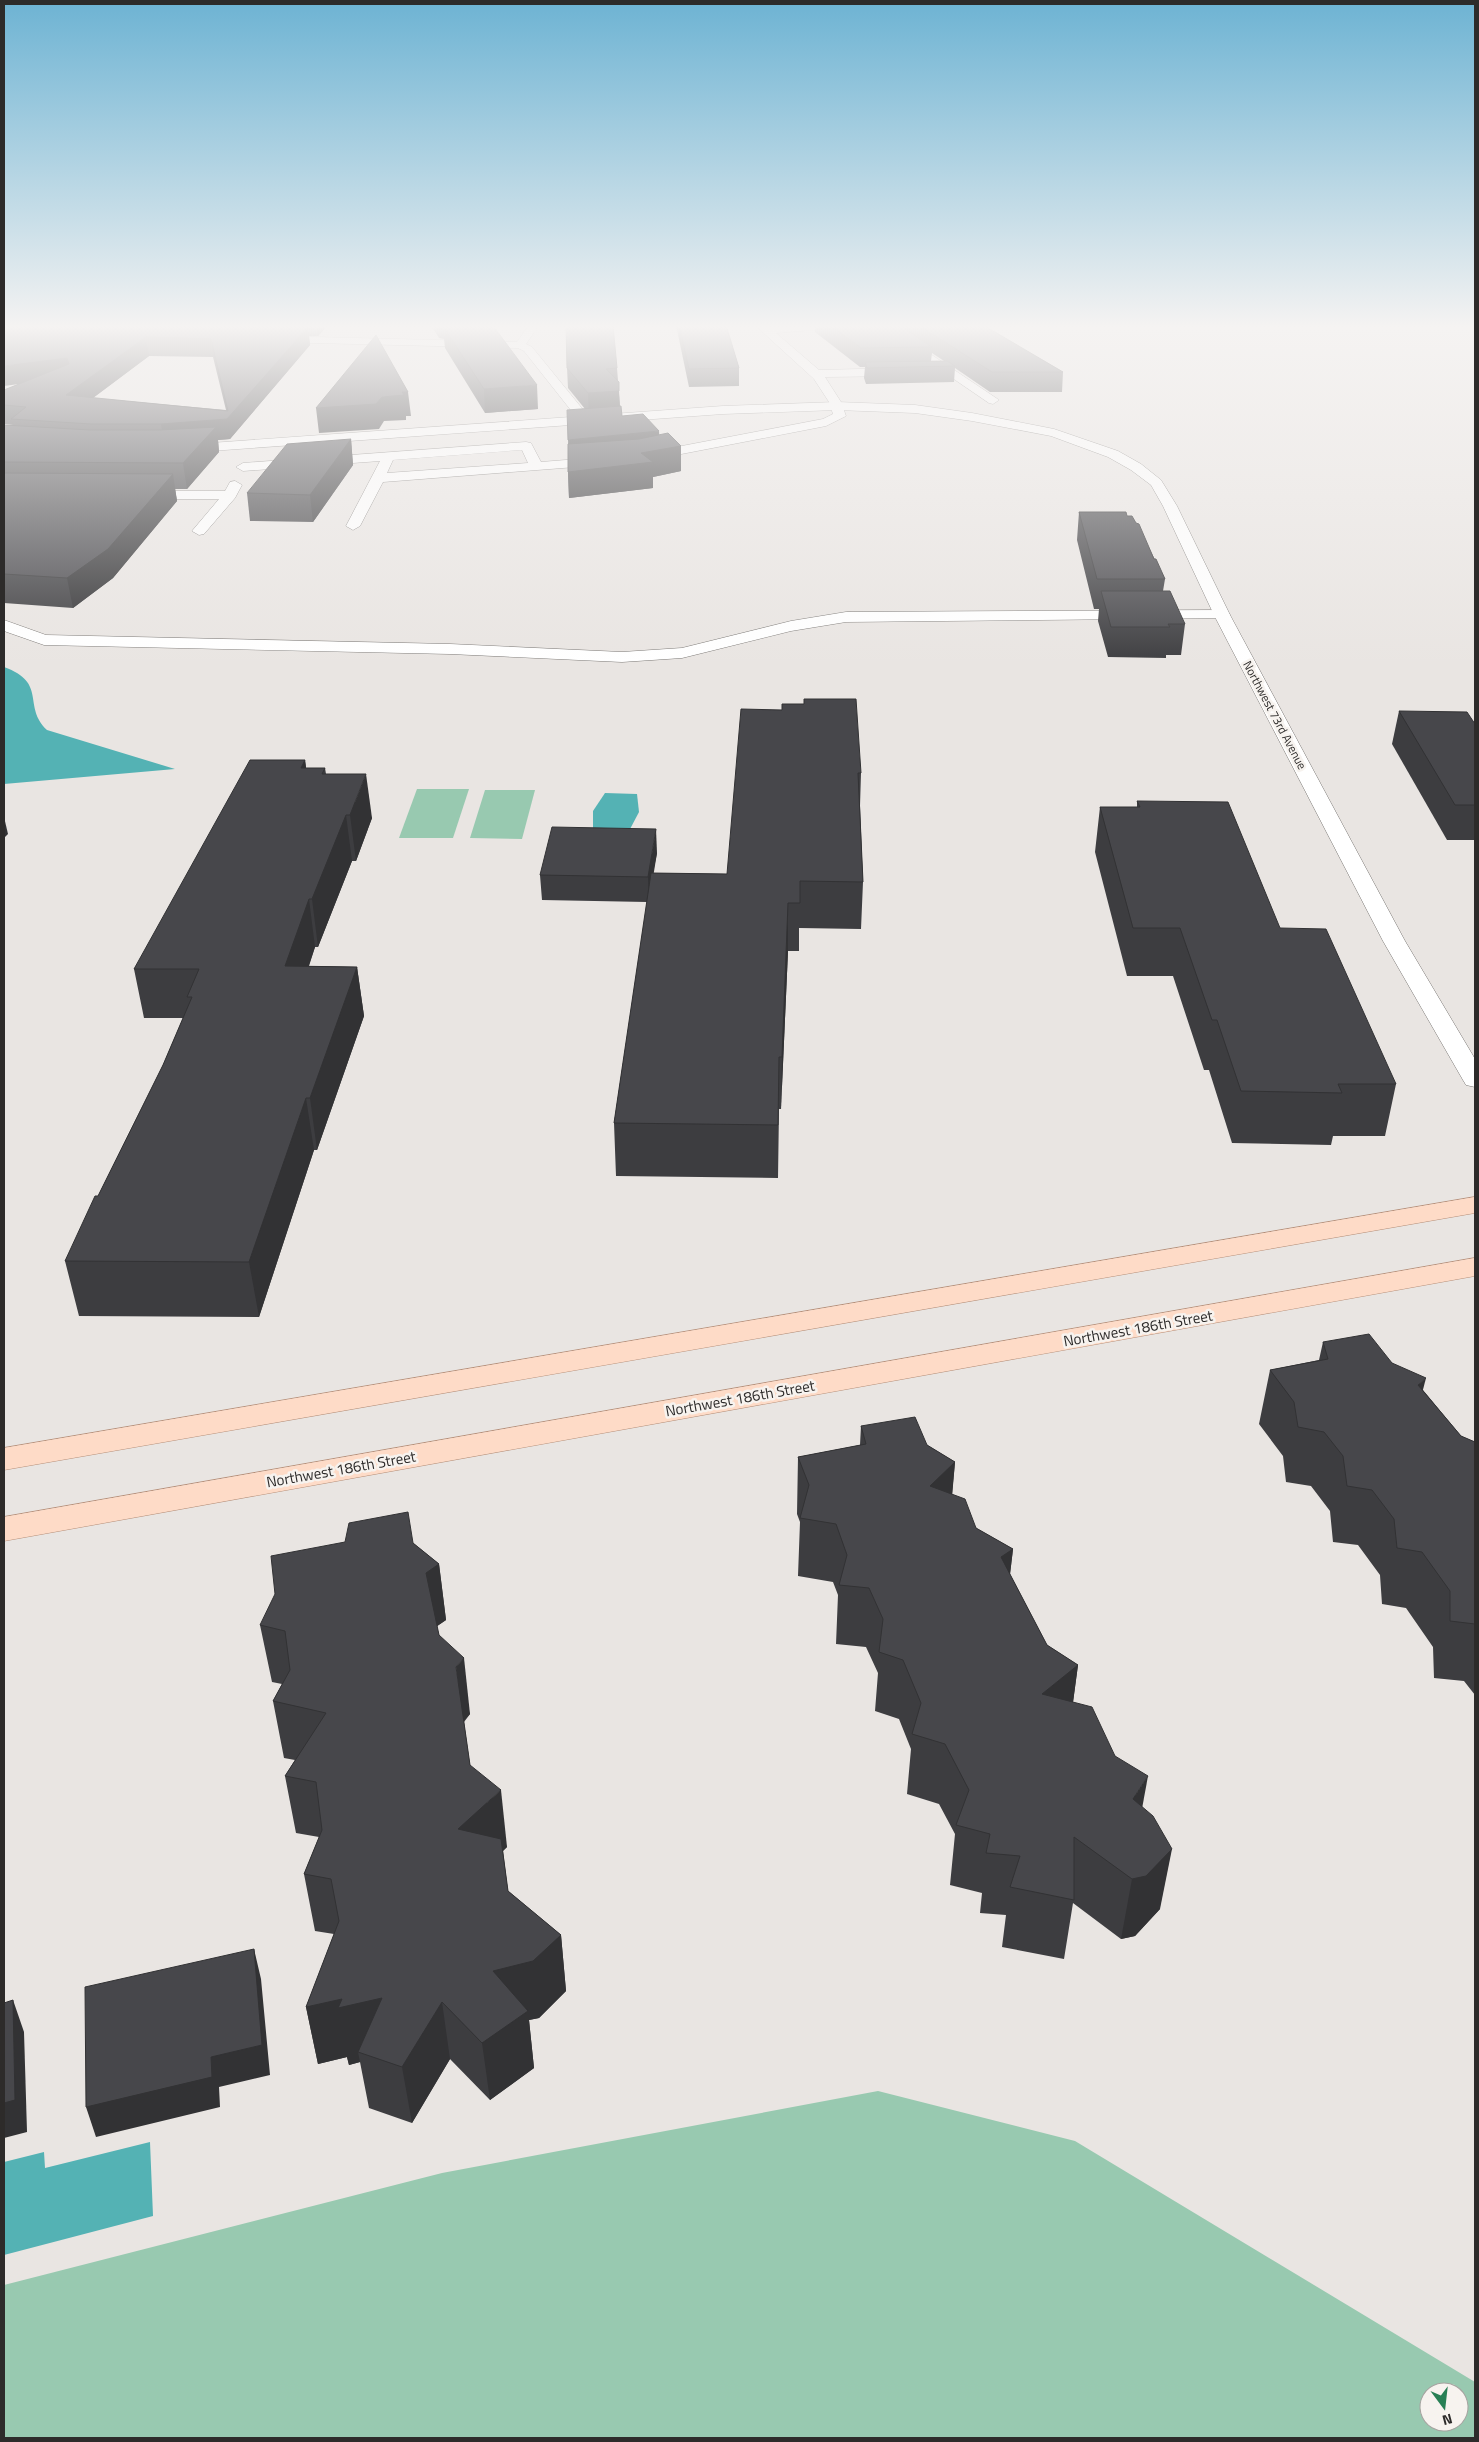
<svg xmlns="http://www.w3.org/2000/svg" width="1479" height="2442" viewBox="0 0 1479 2442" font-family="'Titillium Web',sans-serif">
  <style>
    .green { fill: #98c9b0; fill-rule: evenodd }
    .water { fill: #54b2b4 }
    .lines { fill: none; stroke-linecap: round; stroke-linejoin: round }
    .minor-casing { stroke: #797673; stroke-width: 1 }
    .tertiary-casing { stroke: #797673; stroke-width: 1 }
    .primary-casing { stroke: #b58e78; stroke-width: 1 }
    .minor { fill: #fff; fill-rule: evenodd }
    .tertiary { fill: #fff; fill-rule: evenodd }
    .primary { fill: #fedbc7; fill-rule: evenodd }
    .wall { fill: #3d3d40; fill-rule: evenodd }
    .shaded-wall { fill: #323234 }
    .building { fill: #47474b; stroke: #323234; fill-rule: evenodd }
    .labels { text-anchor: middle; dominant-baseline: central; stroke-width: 5; stroke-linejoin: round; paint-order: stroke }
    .far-street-label { font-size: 12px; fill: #2d2b2a; stroke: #f7f3ef }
    .street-label { font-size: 15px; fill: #2d2b2a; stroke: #f7f3ef }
  </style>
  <rect width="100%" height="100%" fill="#e9e5e2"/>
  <g class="green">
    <polygon points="417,789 469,789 453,838 399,838"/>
    <polygon points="485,790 535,790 522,839 470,838"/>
    <path d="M878,2091L1075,2141L1475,2382V2438H4V2285L442,2173ZM1429,2392H1459V2422H1429Z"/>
  </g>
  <g class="water">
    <path d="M4,667C48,683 22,706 47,730L175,769L4,784Z"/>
    <polygon points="605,793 637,794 639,812 629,831 593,830 593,811"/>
    <polygon points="150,2142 153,2216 4,2255 4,2162 44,2152 45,2168"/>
  </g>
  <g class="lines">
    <defs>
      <g id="minor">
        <polygon points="529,325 539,325 526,344 532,347 589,417 591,420 589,423 581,423 524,351 518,348 273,342 267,339 273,336 517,342"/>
        <path d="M755,325L768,327L841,325L836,328L776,333L819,370L902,368L908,372L902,376L825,377L841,402L846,416L826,426L640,462L383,482L360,526L353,530L346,526L380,461L243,471L236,467L243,463L526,442L531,443L541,462L640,454L823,419L833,414L829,402L814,379ZM522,450L528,463L387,473L393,460Z"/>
        <polygon points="875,325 887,325 999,400 993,404 989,403"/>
        <polygon points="235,481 242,485 235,498 204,534 199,535 192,531 219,499 139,499 132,495 139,491 225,491 230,482"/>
        <polygon points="1222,610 1228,612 1230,615 1228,618 846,622 791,631 682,658 622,662 450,654 44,645 4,631 4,620 46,635 450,644 622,652 682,648 791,621 846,612"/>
      </g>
      <polygon id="tertiary" points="837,402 915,405 972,413 1054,429 1118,451 1141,464 1161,480 1177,506 1230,615 1405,941 1475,1059 1475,1087 1466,1085 1463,1080 1383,941 1214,615 1163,506 1151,485 1131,470 1108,457 1051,436 972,421 915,413 837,410 723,414 183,453 176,449 183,445 723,406"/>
      <g id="primary">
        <polygon points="1475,1197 1475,1213 4,1470 4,1448"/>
        <polygon points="1475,1258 1475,1276 4,1541 4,1517"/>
      </g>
    </defs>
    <use href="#minor" class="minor-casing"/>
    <use href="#tertiary" class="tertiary-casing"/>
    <use href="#primary" class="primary-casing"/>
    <use href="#minor" class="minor"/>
    <use href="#tertiary" class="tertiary"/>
    <use href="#primary" class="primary"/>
  </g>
  <g class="wall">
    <path d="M4,325H328L318,336H309L310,345L230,439L218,440L219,452L187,489H175L177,501L113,578L73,608L4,603V425H13L4,424V390L19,384ZM149,356L213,357L226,410L93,398Z"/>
    <polygon points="431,325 493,325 491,327 538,409 485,413 445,348 444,339 439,338"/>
    <polygon points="676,325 726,325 739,368 739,386 689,387"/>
    <path d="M815,325H983L1063,372L1062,392H990L955,368L954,382L866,384L864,378L865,367H860L815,332ZM932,353L944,361H931Z"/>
    <polygon points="567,368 617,368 620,406 622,416 681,446 681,471 653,477 653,488 569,498 568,472 568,444 585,409 568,388"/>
    <polygon points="351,439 353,465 313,522 250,521 247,493"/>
    <polygon points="1079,512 1127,516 1136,523 1165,579 1163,591 1185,624 1181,655 1166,655 1166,658 1108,657 1098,621 1099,609 1094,609 1077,540"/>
    <polygon points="782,710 861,773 860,806 863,882 861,929 799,928 799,951 788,951 781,1109 779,1109 778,1178 616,1176 614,1123 647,902 542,900 540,875 657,853 653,873 727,874"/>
    <polygon points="1399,711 1475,724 1475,840 1447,840 1392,744"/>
    <polygon points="305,760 306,768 325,768 326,774 372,818 356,861 352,861 318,947 315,947 309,966 357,967 364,1016 317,1150 314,1150 259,1317 79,1316 65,1261 98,1196 163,1065 183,1018 144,1018 134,969"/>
    <polygon points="1137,801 1396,1084 1385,1136 1333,1136 1331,1145 1232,1143 1209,1070 1204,1070 1173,976 1127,976 1095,852 1100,807 1137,807"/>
    <polygon points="1323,1342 1392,1363 1423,1390 1461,1436 1475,1442 1475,1695 1464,1681 1434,1678 1433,1647 1406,1608 1382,1604 1380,1575 1358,1545 1333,1542 1330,1511 1311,1486 1286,1482 1283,1456 1259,1424 1270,1370 1319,1360"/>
    <polygon points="861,1426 927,1445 955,1462 952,1494 976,1528 1013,1549 1010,1574 1047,1645 1078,1665 1073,1702 1115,1756 1142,1807 1160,1909 1135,1936 1121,1939 1073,1903 1064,1959 1002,1947 1006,1915 980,1913 982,1893 950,1885 955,1834 939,1804 907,1794 911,1749 899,1719 875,1711 878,1673 866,1647 836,1644 838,1595 833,1582 798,1576 800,1522 797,1514 798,1457 860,1445"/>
    <polygon points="413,1543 439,1564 446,1620 437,1626 439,1635 470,1714 464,1722 470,1765 507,1847 503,1851 508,1891 561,1935 566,1991 539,2018 529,2020 534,2068 490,2100 450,2059 412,2123 369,2108 360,2062 349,2065 347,2057 318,2064 306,2007 334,1934 315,1931 304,1874 319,1837 296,1833 285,1776 295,1760 284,1758 273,1701 282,1684 272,1682 260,1625"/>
  </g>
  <g class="shaded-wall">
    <polygon points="317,325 328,325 318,336"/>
    <polygon points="485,325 493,325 488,331 488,325"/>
    <polygon points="308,327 310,345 230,439 218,440 219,452 187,489 183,463 164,444 161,424 227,419"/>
    <polygon points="146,337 149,356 70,415 66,395"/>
    <polygon points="67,358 71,377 4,386 4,366"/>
    <polygon points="537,385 538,409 485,413 484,389"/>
    <polygon points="619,391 620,411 589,414 588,393"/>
    <polygon points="402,392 408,392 411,416 406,416 406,420 384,421 379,429 319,433 316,408 382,397"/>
    <polygon points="659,431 660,448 569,458 568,440"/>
    <polygon points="351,439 353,465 313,522 310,495"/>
    <polygon points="681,446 681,471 653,477 653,488 569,498 568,472 641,453"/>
    <polygon points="173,474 177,501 113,578 73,608 67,578"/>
    <polygon points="305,760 311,804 301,768"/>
    <polygon points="366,774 372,818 356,861 350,815"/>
    <polygon points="346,815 352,861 318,947 312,899"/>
    <polygon points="4,817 8,834 4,838"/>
    <polygon points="656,829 657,853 649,902 648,877"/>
    <polygon points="309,899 315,947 292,1015 285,966"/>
    <polygon points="788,903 788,951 781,1109 782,1057"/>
    <polygon points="357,967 364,1016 317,1150 310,1098"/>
    <polygon points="306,1098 314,1150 259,1317 249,1262"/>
    <polygon points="1426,1378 1412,1432 1418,1385"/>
    <polygon points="955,1462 950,1520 930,1486"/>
    <polygon points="1013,1549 1006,1608 1001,1557"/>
    <polygon points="439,1564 446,1620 433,1629 426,1573"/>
    <polygon points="464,1658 470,1714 462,1723 456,1667"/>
    <polygon points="1078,1665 1070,1725 1042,1694"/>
    <polygon points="1148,1776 1137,1836 1133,1799"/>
    <polygon points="501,1790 507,1847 466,1886 458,1829"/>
    <polygon points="1172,1849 1160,1909 1135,1936 1121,1939 1132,1879"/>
    <polygon points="561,1935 566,1991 539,2018 529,2020 534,2068 490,2100 482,2043 493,1971"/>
    <polygon points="254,1949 261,1979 270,2075 219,2087 220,2107 96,2137 86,2107 211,2057"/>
    <polygon points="382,1998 358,2052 360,2062 349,2065 347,2057 318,2064 306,2007 342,1999"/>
    <polygon points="13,2000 24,2032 27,2132 4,2138 4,2103"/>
    <polygon points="442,2002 450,2059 412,2123 402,2067"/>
  </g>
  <g class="building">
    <path d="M4,325H181L308,327L227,419L161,424H91L11,419L26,407L4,405V390L69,364L67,358L4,366ZM146,337L211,339L228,411L66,395Z"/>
    <polygon points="566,325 613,325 617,368 606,369 619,382 619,391 588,393 567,368"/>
    <polygon points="679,325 726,325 739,368 689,369"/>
    <polygon points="830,325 899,325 932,347 861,348"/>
    <polygon points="918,325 983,325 1063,372 992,372"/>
    <polygon points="443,326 494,327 537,385 484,389"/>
    <polygon points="376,335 408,392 402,392 404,395 382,397 376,404 316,408"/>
    <polygon points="947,361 955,366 867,368 865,362"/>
    <polygon points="621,406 622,416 643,414 659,431 568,440 567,410"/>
    <polygon points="4,425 90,430 160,430 216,427 183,463 4,462"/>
    <polygon points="668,433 681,446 641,453 653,462 568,472 568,444 639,439"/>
    <polygon points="351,439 310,495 247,493 287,444"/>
    <polygon points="4,473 173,474 108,549 67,578 4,574"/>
    <polygon points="1079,512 1126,512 1127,516 1132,516 1136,523 1139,524 1154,559 1156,559 1165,579 1097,579"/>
    <polygon points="1101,591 1170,591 1185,624 1168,624 1170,627 1111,627"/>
    <polygon points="804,699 856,699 861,773 858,773 863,882 800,881 800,903 788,903 782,1057 779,1057 778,1125 614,1123 651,873 727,874 741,709 782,710 782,704 804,704"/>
    <polygon points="1399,711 1467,712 1475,724 1475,805 1455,805"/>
    <polygon points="250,760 305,760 301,768 325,768 322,774 366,774 350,815 346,815 312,899 309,899 285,966 357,967 310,1098 306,1098 249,1262 65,1261 95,1196 98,1196 163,1065 192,997 187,997 199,969 134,969"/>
    <polygon points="1137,801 1228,802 1280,928 1326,929 1396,1084 1338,1084 1342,1093 1241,1091 1217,1020 1212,1020 1180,928 1133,928 1100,807 1140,807"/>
    <polygon points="552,827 656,829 648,877 540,875"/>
    <polygon points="1369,1334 1392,1363 1426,1378 1418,1385 1461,1436 1475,1442 1475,1624 1450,1621 1450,1591 1422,1552 1397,1548 1394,1519 1372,1490 1347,1486 1343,1456 1324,1432 1298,1427 1294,1402 1270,1370 1328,1359 1323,1342"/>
    <polygon points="915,1417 927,1445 955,1462 930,1486 965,1499 976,1528 1013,1549 1001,1557 1047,1645 1078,1665 1042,1694 1092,1707 1115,1756 1148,1776 1133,1799 1153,1816 1172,1849 1146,1876 1132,1879 1074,1837 1074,1900 1010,1887 1020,1856 986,1853 990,1834 956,1825 969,1790 945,1744 912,1734 921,1703 903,1660 879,1652 883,1619 869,1588 839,1585 847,1555 836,1524 800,1518 809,1485 798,1457 866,1444 861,1426"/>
    <polygon points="408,1512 413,1543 439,1564 426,1573 439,1635 464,1658 456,1667 470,1765 501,1790 458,1829 501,1839 508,1891 561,1935 533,1961 493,1971 528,2011 482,2043 442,2002 402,2067 358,2052 382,1998 338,2008 342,1999 306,2007 339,1921 331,1879 304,1874 322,1830 316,1782 285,1776 326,1713 273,1701 290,1670 285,1631 260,1625 275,1594 271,1556 345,1542 349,1523"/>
    <polygon points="254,1949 262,2045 211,2057 212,2077 86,2107 85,1987"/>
    <polygon points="13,2000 15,2100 4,2103 4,2003"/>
  </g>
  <linearGradient id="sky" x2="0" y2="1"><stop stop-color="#6db3d3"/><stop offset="0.49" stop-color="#f5f3f2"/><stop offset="1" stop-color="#f5f3f2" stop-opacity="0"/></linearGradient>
  <rect width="1479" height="667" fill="url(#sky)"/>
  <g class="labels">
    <g class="far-street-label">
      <text transform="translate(1275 715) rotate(62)">Northwest 73rd Avenue</text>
    </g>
    <g class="street-label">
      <text transform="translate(1138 1328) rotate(-10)">Northwest 186th Street</text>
      <text transform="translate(740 1398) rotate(-10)">Northwest 186th Street</text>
      <text transform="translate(341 1469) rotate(-10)">Northwest 186th Street</text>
    </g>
  </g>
  <rect width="1479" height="2442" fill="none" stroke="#2d2b2a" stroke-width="10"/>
  <g transform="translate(1444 2407) rotate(165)"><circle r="24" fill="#f7f3ef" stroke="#a6a3a0"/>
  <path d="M0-4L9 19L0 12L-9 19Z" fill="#288055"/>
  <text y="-8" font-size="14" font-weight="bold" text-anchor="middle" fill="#2d2b2a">N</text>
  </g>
</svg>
